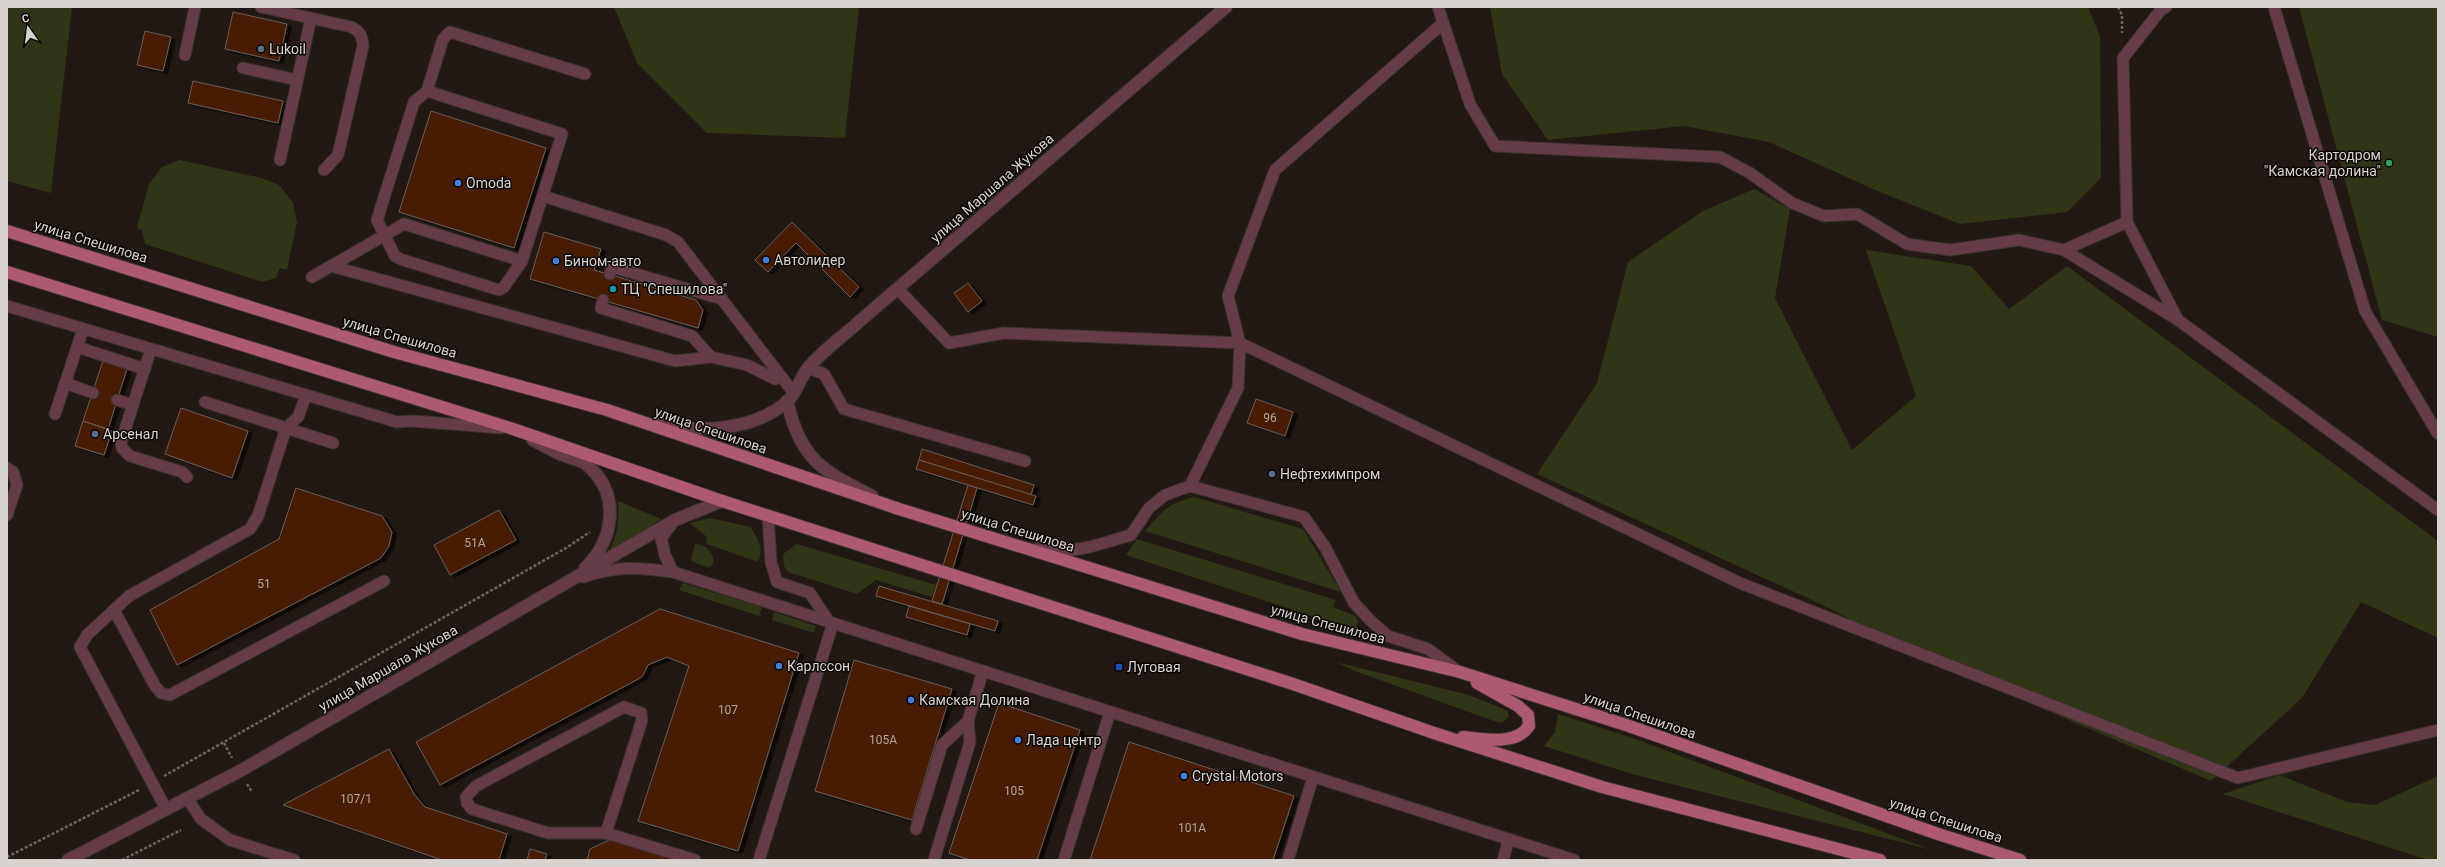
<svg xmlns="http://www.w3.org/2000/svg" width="2445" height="867" viewBox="0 0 2445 867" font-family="Roboto,sans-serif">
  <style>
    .green { fill: #303516 }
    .building { fill: #471c05; stroke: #695d58; filter: url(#shadow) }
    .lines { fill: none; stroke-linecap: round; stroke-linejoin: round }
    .lane-casing { stroke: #3c332e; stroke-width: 13 }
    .street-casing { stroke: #3c332e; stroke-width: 14 }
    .primary-casing { stroke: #3c332e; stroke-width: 14 }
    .path { stroke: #6c6460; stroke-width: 2.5; stroke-dasharray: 3 2; stroke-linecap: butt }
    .lane { stroke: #653c47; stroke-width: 11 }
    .street { stroke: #653c47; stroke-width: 12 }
    .primary { stroke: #ae5972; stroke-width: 12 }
    .service-dot { fill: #5c6f8a; stroke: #090604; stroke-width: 1.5 }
    .leisure-dot { fill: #2e9e5b; stroke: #090604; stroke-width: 1.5 }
    .shop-dot { fill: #3f7fe0; stroke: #090604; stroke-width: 1.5 }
    .culture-dot { fill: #0f9aa8; stroke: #090604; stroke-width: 1.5 }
    .transit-dot { fill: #1a4fb4; stroke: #090604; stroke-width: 1.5 }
    .labels { text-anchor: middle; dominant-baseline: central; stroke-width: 3; stroke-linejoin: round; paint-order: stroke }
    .number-label { font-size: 12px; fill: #b4a59c }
    .poi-label { font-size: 14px; fill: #d9d3cf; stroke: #090604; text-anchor: start }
    .street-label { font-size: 14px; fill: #d9d3cf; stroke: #090604 }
  </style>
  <defs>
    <filter id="shadow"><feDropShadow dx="4.5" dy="2.5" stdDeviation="0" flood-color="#0009"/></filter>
  </defs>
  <rect width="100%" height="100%" fill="#221914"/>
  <g class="green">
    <polygon points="7,7 72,7 51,193 7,181"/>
    <polygon points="614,7 859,7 845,138 707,133 637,63"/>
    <polygon points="1490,7 2088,7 2100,36 2101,178 2067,212 1960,224 1875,190 1769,142 1684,126 1548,140 1502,74"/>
    <polygon points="2299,7 2438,7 2438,337 2382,320"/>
    <polygon points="180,160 262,178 279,185 293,203 297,222 287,270 280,268 276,278 262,282 145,244 142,230 137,227 149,184 162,167"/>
    <polygon points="1754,189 1790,209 1775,298 1852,450 1916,396 1866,250 1971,266 2009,309 2067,266 2438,541 2438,638 2361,602 2302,698 2211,781 1908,651 1827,607 1537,474 1597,383 1628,262 1703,211"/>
    <path d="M1194,497L1303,529L1341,592L1145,531C1163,511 1168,503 1194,497Z"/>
    <path d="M618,501L661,519L613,552L610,550C618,533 619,520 618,501Z"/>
    <path d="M711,518L750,527C758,537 764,550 758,562L707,544L706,536L690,523Z"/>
    <polygon points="1137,539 1336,600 1333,607 1355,616 1358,621 1357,627 1351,628 1324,620 1126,555"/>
    <path d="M695,543C707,547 711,549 714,562L709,568L691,561Z"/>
    <polygon points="797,544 936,585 932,597 876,580 857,594 788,572 784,566 783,554"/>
    <polygon points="683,583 762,607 759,616 679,590"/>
    <polygon points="774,612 816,626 814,633 772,620"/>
    <polygon points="1336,662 1469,695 1508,711 1509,716 1502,723 1494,721 1355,671"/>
    <polygon points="1558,714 1635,739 1932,850 1632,774 1544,746 1555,732"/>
    <polygon points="2279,775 2347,802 2375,805 2438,776 2438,860 2428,860 2223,794"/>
  </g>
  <g class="building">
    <polygon points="233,12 287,24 279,61 225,49"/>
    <polygon points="145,31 171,37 163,71 137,65"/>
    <polygon points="193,81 283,101 278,123 188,103"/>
    <polygon points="431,111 546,148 514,248 399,212"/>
    <polygon points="792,222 859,287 850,297 796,243 768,272 755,260"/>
    <polygon points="544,232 601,249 594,270 696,300 703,310 698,328 530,279"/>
    <polygon points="968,283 982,301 968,312 954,293"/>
    <polygon points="103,361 127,369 108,429 83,421"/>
    <polygon points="1256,399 1293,412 1285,436 1247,423"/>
    <polygon points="181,408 248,431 232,478 165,454"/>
    <polygon points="83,421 112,431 104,455 75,446"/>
    <polygon points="922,449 1034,485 1031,495 919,460"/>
    <polygon points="919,460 1036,496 1033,505 916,469"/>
    <polygon points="968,485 977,488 942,604 932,601"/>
    <polygon points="296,488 382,516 392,532 389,546 381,558 177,665 150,610 279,539"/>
    <polygon points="499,510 516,540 450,575 434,545"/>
    <polygon points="879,586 998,621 995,631 876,596"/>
    <polygon points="909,606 970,624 967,635 906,617"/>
    <polygon points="660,609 799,653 738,851 638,821 689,666 667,657 648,665 642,677 440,785 416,742"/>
    <polygon points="854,660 952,689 912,820 815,791"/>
    <polygon points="999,703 1080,730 1037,860 970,860 949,853"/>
    <polygon points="1129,742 1294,796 1273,860 1090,860"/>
    <polygon points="389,749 414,794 425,807 507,834 499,860 442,860 283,805"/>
    <polygon points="618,836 687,860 587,860 590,849"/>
    <polygon points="530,849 547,854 545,860 527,860"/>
  </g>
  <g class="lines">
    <defs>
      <g id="lane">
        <path d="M261,7L351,27C360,31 362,35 363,46L338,155L324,170"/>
        <polyline points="1438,7 1470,104 1495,146 1720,157 1750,173 1792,203 1824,216 1857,214 1907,244 1950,250 2019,240 2064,250 2178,320"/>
        <polyline points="2166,7 2160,11 2123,58 2127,222 2178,320 2438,510"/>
        <polyline points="2274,7 2365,311 2438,434"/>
        <polyline points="185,55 195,7"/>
        <polyline points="243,68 297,80"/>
        <polygon points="427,91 562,134 522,261 504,287 499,290 400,259 395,256 377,220 414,102"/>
        <polyline points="427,91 443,39 450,32 585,74"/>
        <polyline points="280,160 311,18"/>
        <polyline points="543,196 666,235 678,242 793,392"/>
        <polyline points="2064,250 2127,222"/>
        <polyline points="331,266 675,361 711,357 747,365 775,379"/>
        <polyline points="610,274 612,267 722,299"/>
        <polyline points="312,277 404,224 522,261"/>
        <polyline points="898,289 949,343 1004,333 1240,343 1740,583 2238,778 2438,730"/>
        <polyline points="603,300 601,308 692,336 711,357"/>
        <polyline points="7,306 397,422 413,421 501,428"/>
        <polyline points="77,347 145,369"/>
        <polyline points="151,349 121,442 122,448 130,456 182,472 187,477"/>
        <polyline points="808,368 824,374 844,409 1025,461"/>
        <polyline points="65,383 93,393"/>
        <polyline points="306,395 298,417 286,428 258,516 250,529 129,596 114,610 155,686 161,693 170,695 384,581"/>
        <polyline points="117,400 133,405"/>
        <polyline points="205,402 333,443"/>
        <polyline points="55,414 83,329"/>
        <polyline points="7,468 13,472 17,485 7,515"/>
        <polyline points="1190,486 1238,388 1240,343 1228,296 1275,170 1443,23"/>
        <polyline points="768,516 771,562 777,582 810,593 829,622"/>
        <polyline points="1036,549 1067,551 1090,547 1131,535 1149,508 1165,495 1190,486 1304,517 1325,547 1354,603 1371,621 1388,636 1428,649 1459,672"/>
        <polyline points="673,572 665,555 661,538 674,521"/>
        <path d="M583,577C616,566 639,567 673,572L1574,860"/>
        <polyline points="114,610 87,635 80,647 166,809"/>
        <polygon points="624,707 641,713 642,720 606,833 548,833 472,809 467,803 466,797 476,786"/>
        <polyline points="187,798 201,819 230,840 294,860"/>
        <polyline points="916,829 942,745 968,721 983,671"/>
        <polyline points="606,833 695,860"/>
        <polyline points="759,860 833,623"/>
        <polyline points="934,860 970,742 968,721"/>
        <polyline points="1064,860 1110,712"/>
        <polyline points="1288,860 1313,777"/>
        <polyline points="1503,860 1509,839"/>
      </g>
      <g id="street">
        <path d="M787,401C801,460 821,470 872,496"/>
        <path d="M658,423C699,434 754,430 787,402C796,394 800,378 808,368C823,350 845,335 862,319L1226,7"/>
        <path d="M533,440C542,445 551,450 560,454C568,458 579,459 586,464C621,493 615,539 585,568"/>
        <polyline points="68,860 240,771 675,520 722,501"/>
      </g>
      <g id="primary">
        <polyline points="7,231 394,352 607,410 899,509 1302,634 1460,672 1626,725 1938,834 2020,860"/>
        <polyline points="7,272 513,429 722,501 1293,684 1434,733 1602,787 1880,860"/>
        <path d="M1463,737C1484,739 1516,746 1529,726L1528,715L1518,706L1477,683"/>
      </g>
    </defs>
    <use href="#lane" class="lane-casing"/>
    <use href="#street" class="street-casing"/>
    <use href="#primary" class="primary-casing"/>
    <g class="path">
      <polyline points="2118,7 2122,15 2122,33"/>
      <polyline points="224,743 232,758"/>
      <polyline points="164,776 566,548 590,532"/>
      <polyline points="247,784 252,792"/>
      <polyline points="7,857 139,790"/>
      <polyline points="122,860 181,830"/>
    </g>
    <use href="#lane" class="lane"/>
    <use href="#street" class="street"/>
    <use href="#primary" class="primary"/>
  </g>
  <g class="service-dot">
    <circle cx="261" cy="49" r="4"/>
    <circle cx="95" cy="434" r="4"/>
    <circle cx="1272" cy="474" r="4"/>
  </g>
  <circle class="leisure-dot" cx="2389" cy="163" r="4"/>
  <g class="shop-dot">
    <circle cx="458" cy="183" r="4"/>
    <circle cx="766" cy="260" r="4"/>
    <circle cx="556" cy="261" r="4"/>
    <circle cx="779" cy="666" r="4"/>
    <circle cx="911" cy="700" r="4"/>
    <circle cx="1018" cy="740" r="4"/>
    <circle cx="1184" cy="776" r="4"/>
  </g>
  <circle class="culture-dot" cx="613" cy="289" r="4"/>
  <rect class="transit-dot" x="1115" y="663" width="8" height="8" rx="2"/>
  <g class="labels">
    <g class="number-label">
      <text x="1270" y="418">96</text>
      <text x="475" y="543">51А</text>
      <text x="264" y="584">51</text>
      <text x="728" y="710">107</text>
      <text x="883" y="740">105А</text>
      <text x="1014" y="791">105</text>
      <text x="356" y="799">107/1</text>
      <text x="1192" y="828">101А</text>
    </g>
    <g class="poi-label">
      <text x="269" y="49">Lukoil</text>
      <text x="2381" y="155" text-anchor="end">Картодром<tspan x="2381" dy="16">"Камская долина"</tspan></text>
      <text x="466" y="183">Omoda</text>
      <text x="774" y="260">Автолидер</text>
      <text x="564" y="261">Бином-авто</text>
      <text x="621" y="289">ТЦ "Спешилова"</text>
      <text x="103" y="434">Арсенал</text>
      <text x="1280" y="474">Нефтехимпром</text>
      <text x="787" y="666">Карлссон</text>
      <text x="1127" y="667">Луговая</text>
      <text x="919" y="700">Камская Долина</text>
      <text x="1026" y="740">Лада центр</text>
      <text x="1192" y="776">Crystal Motors</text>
    </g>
    <g class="street-label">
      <text transform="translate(992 188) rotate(-41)">улица Маршала Жукова</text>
      <text transform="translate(91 241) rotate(17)">улица Спешилова</text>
      <text transform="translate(400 337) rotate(16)">улица Спешилова</text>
      <text transform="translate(711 430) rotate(19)">улица Спешилова</text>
      <text transform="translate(1018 530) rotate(17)">улица Спешилова</text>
      <text transform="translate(1328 624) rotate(15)">улица Спешилова</text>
      <text transform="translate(388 668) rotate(-30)">улица Маршала Жукова</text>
      <text transform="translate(1640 715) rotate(19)">улица Спешилова</text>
      <text transform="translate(1946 820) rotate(18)">улица Спешилова</text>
    </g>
  </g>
  <rect width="2445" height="867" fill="none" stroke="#d9d3cf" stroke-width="16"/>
  <g transform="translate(28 28) rotate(346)" stroke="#090604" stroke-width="3" paint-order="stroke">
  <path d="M0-3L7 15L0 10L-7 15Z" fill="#d9d3cf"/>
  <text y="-6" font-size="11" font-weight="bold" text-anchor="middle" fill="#d9d3cf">С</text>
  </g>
</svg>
